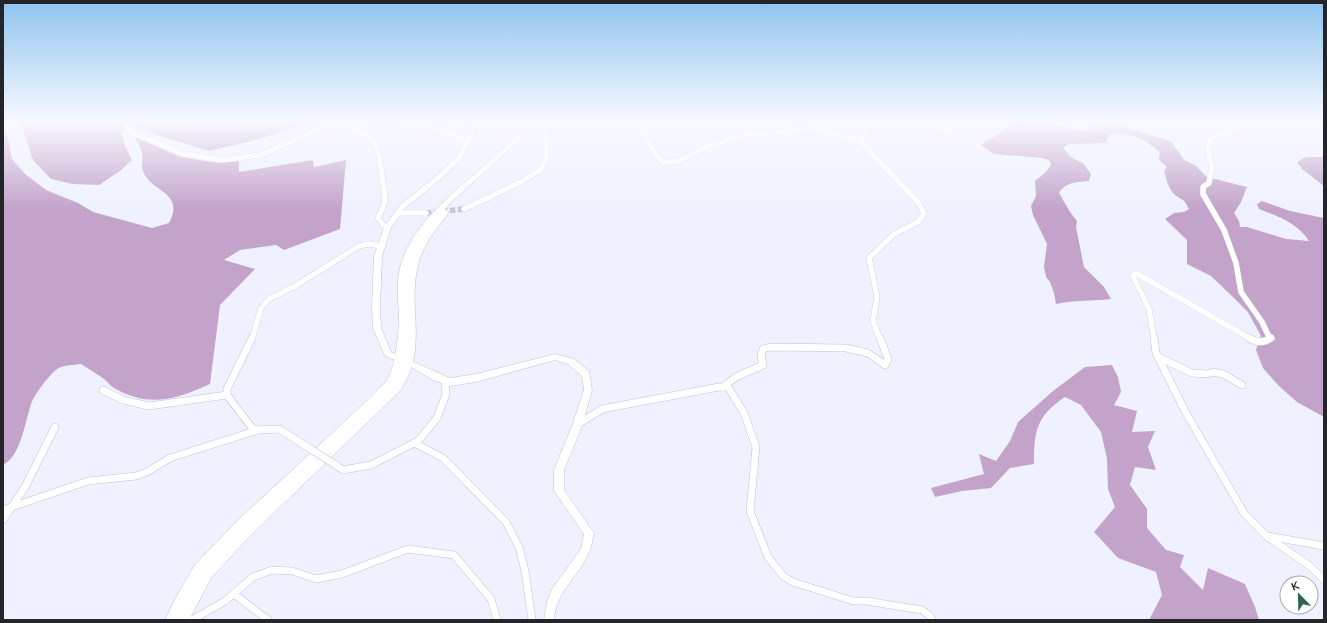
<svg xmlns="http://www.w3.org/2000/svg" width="1327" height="623" viewBox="0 0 1327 623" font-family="'Nunito Sans',sans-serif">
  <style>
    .forest { fill: #c3a3ca }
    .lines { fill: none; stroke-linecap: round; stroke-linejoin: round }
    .minor-tunnel { stroke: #c6c9d4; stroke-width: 5.5; stroke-dasharray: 5.5 2.5; stroke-linecap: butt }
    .minor-far1-casing { stroke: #bfc2d0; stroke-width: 6 }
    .minor-casing { stroke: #bfc2d0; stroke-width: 8 }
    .tertiary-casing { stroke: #bfc2d0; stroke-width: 1 }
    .secondary-casing { stroke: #bfc2d0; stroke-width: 1 }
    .minor-far1 { stroke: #fff; stroke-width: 5.5 }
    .minor { stroke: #fff; stroke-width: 7 }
    .tertiary { fill: #fff; fill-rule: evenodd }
    .secondary { fill: #fff; fill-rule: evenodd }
    .minor-bridge-casing { stroke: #bfc2d0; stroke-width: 8; stroke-linecap: butt }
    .minor-bridge { stroke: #fff; stroke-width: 7 }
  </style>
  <rect width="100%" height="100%" fill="#eff2fe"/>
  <g class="forest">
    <polygon points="20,121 337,121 304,125 248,142 209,151 157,135 133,125 121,133 125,146 132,160 120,171 99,185 73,184 51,179 33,160"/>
    <polygon points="344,121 399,121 395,126 381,126"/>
    <path d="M1101,121H1117L1121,126L1171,141L1184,160L1195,165L1207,177L1247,187L1241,202L1234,213L1239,221L1240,227H1247L1286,239L1309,241C1298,223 1277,216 1259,209L1257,204L1262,201L1290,211L1324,218V417L1297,402L1279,386L1263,368L1256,350L1261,336L1248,312L1234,298L1211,276L1187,264V240L1165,219L1174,213L1184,212L1189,209C1183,196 1181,201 1173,193C1168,187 1166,178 1164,171L1167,167L1159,160L1160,152C1144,139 1135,134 1113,133L1108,137L1106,143L1069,144L1063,148L1072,158L1083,163L1091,174L1089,181C1078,182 1065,182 1059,193L1070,212L1077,221L1076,227L1084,267L1104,287L1111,299C1093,301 1074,300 1056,304L1054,293L1050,282L1046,277L1044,267L1047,244L1033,215L1031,206L1036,196L1035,181L1046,172L1051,165L1049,160L1042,158L994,154L981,145L1014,123L1027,125H1054L1084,131L1093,126L1103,129Z"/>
    <path d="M3,128L9,142L12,159L25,174L46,190L78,203L93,212L152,228L169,223C186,192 150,192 143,171C141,166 143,158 142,153C141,147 137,141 134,136L180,157L219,163L239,161V172L313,160L314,167L346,160L340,229L284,250L276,245L240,250L224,260L255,269L220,305L210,384C177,399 150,408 116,389C111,387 108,382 104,379C97,374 89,369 81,364C74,365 62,365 57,369C49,375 34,395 31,404C25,422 21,456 3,465Z"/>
    <polygon points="1306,157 1324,157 1324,186 1302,169 1297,162"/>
    <path d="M1112,365L1118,377L1121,392L1114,405L1137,411L1132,432L1155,431L1148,447L1156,470L1135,467L1130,485L1147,509V528L1166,550L1184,555L1180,567L1203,590L1208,568L1245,584L1255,607L1259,620H1149L1162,595L1156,572L1118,558L1094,532L1115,507L1108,489L1107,459L1101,432L1081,405L1065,397C1036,416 1034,432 1034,464L1010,468L991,488L962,491L935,497L931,488L984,474L979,454L996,461L1010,441L1018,422L1053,391L1085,367Z"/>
  </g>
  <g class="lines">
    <polyline class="minor-tunnel" points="426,213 464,209"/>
    <defs>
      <g id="minor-far1">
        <path d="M122,121L131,132L183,154L222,160L261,155L323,127C341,123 365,130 376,145C379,149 385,195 385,201C384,206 380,213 378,218L383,225L388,227"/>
        <polyline points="420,121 422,126 446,132 467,142"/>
        <polyline points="637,121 658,158 664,163 678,161 709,146 745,134 756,135 808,129 821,130 859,140 863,138 868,125 872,121"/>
        <polyline points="914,121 954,132"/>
        <path d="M1244,121C1236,135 1220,129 1210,140L1208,151L1212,167L1209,183L1203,187V194L1224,230L1236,263L1241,292L1262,322L1270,339"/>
        <polyline points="859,140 919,203 924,214 918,222 894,234 869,258 877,296 873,321 880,339"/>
        <polyline points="464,209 521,182 540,170 546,160 546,135 549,121"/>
        <polyline points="398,213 426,213"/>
        <polyline points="252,339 261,308 269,299 295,286 359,246 368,244 382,246"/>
        <polyline points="1154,339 1149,309 1133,276 1136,273 1251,339"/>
      </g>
      <g id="minor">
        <polyline points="252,338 227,389 227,395 252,428 258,430 279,429 312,450"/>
        <polyline points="1154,338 1156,353 1186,413 1244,513 1266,536 1310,566 1324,580"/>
        <path d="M1249,338C1257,343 1264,343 1271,338"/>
        <polyline points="1158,357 1192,373 1207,374 1213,372 1223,374 1242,385"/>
        <polyline points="723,387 736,377 763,365 761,355 763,349 770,347 846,348 868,353 885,365 888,359 880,338"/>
        <polyline points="103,390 123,400 149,406 227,395"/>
        <polyline points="578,424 602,409 719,387 728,387 744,413 756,447 750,511 768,557 783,576 793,582 853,601 866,601 922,610 930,616 932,620"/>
        <polyline points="414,443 443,458 506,522 519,547 525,571 532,620"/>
        <polyline points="336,465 343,470 371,465 418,441 437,418 446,394 445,380"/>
        <polyline points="3,510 88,481 136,476 147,472 170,458 258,430"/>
        <polyline points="3,520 25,487 55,427"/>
        <polyline points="1268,536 1324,546"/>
        <polyline points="234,594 268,620"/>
        <polyline points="192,620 225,601 253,577 272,570 292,571 316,579 342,574 408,549 454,555 491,599 497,620"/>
      </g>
      <path id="tertiary" d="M470,121H476L475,133L462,159L440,180L404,209L391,228L382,256L380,306L381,328L391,352L450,378L476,374L555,354L574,359L589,371L592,390L582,426L564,470V490L594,533C592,540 592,547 588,554C577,579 556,591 554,620H544L547,602L552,589L581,549L584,534L554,491V470L572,426L584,390L582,376L568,364L555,360L476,382L450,386L433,380L411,367L385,356L373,328L372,306L374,256L384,227L400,205L436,176L457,156L469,133Z"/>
      <path id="secondary" d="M527,121H534C509,155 474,179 445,209L449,212C437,230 423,243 418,265C407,308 429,348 400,391L250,536L211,578L189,620H165L175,599L194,566L235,523L372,396C377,390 384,385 388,378C396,363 399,332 399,315C398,298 396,281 401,264C416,216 464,186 498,153C509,143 518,133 527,121Z"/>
    </defs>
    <use href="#minor-far1" class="minor-far1-casing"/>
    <use href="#minor" class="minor-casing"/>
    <use href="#tertiary" class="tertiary-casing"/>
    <use href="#secondary" class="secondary-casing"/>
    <use href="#minor-far1" class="minor-far1"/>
    <use href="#minor" class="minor"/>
    <use href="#tertiary" class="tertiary"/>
    <use href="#secondary" class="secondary"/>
    <defs>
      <polyline id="minor-bridge" points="312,450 336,465"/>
    </defs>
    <use href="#minor-bridge" class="minor-bridge-casing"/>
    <use href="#minor-bridge" class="minor-bridge"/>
  </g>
  <linearGradient id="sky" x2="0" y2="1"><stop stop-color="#8ec4ee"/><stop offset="0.58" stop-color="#f8f9ff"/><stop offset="1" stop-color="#f8f9ff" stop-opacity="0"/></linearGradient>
  <rect width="1327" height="209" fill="url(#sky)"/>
  <rect width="1327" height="623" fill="none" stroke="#24252a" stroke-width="8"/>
  <g transform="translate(1299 595) rotate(337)"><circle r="19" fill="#ffffff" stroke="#a7a8aa"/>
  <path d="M0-3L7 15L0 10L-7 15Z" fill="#2e654c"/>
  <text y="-6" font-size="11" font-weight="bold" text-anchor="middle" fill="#24252a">K</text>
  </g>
</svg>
